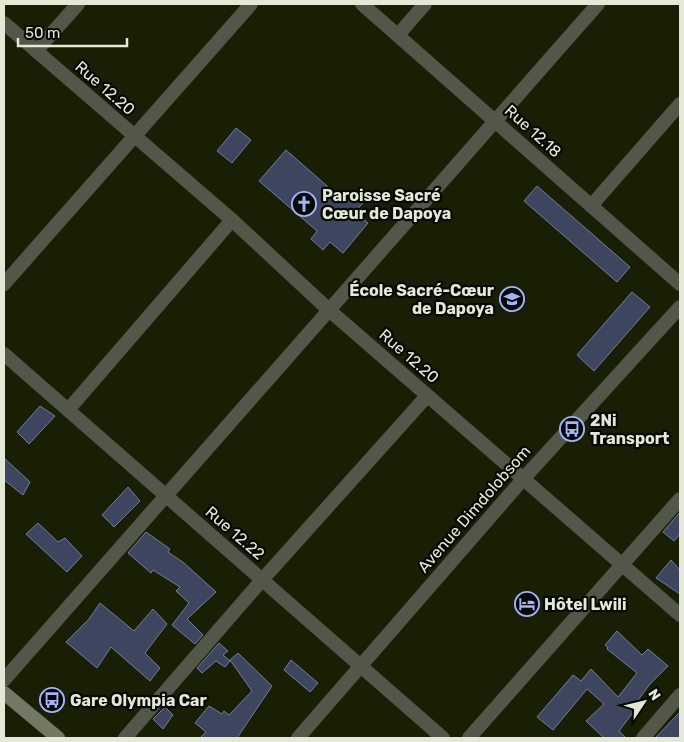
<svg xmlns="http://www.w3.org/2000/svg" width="684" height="742" viewBox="0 0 684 742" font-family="Rubik,sans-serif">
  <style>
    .building { fill: #3e455f; stroke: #757c99 }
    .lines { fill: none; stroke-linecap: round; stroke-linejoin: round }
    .minor { stroke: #53574a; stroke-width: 14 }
    .secondary { stroke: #727864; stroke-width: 14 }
    .labels { text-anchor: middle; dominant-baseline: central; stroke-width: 4.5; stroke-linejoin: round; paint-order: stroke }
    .street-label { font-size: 16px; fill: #e3e8d7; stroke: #060801 }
    .poi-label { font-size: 16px; font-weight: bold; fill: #e3e8d7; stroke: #060801; text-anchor: start }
  </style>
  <rect width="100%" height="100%" fill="#191f05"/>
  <g class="building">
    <polygon points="236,128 251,140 232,163 217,151"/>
    <polygon points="286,150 343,200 350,192 363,203 355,212 368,223 343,253 330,242 323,250 311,239 317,231 259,181"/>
    <polygon points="537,186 630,267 617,282 524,201"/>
    <polygon points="632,292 650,307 594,371 577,355"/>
    <polygon points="40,406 55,416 29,444 17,432"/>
    <polygon points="4,458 30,482 23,495 4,480"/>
    <polygon points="128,487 140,501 114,527 102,515"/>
    <polygon points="680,512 680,534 674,541 663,532"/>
    <polygon points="38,523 58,542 65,538 82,556 67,572 26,534"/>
    <polygon points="146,532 170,549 168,552 184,563 216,592 187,619 203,635 195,644 172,625 189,603 176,591 180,587 153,570 151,573 128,553"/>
    <polygon points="671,560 680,570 680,594 656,578"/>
    <polygon points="100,603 134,631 153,609 167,624 145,653 160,668 150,681 111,647 97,668 66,642 89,619"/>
    <polygon points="617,631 642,655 648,649 668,666 650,684 635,704 638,706 619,731 626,738 604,738 586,721 604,704 587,689 553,730 537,717 573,675 581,681 591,669 618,697 637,673 607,649 608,648 605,645"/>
    <polygon points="219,643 228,651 223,655 230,661 225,667 216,661 202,673 197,668"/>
    <polygon points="238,653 272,686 237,738 200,738 206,732 195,723 209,706 222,714 224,711 229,715 252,691 230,660"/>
    <polygon points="291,660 318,683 310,692 284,670"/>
    <polygon points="165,707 173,715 163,729 153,719"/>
    <polygon points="680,712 680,738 655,738"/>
  </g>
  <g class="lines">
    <g class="minor">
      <polyline points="362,4 680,284"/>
      <polyline points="4,23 232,220 329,310 680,615"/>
      <polyline points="398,35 425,4"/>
      <polyline points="36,51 78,4"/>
      <polyline points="591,206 680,104"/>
      <polyline points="4,284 251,4"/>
      <polyline points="4,354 443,738"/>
      <polyline points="68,410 232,220"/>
      <polyline points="4,680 598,4"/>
      <polyline points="125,738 262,580 427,396"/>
      <polyline points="298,738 524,478 680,307"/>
      <polyline points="469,738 680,499"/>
      <polyline points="643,738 680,695"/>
    </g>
    <polyline class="secondary" points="4,693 58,738"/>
  </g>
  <defs>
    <symbol id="church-ring" viewBox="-11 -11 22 22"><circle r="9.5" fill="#060801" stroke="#a2b2fd" stroke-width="1.5"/><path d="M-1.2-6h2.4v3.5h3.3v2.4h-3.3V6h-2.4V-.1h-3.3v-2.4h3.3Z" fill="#a2b2fd"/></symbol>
    <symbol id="school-ring" viewBox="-11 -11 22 22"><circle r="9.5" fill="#060801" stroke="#a2b2fd" stroke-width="1.5"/><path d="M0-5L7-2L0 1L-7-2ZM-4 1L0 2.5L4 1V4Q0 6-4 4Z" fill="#a2b2fd"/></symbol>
    <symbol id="bus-ring" viewBox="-11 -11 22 22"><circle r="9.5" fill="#060801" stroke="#a2b2fd" stroke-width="1.5"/><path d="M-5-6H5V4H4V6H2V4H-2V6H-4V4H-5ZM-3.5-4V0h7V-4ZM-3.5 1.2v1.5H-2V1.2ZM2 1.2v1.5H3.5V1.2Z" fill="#a2b2fd"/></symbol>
    <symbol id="hotel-ring" viewBox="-11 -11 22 22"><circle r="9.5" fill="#060801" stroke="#a2b2fd" stroke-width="1.5"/><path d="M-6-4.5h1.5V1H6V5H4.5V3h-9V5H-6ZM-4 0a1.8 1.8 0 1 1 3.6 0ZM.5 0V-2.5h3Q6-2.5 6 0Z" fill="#a2b2fd"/></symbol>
  </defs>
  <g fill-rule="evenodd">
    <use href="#church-ring" x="290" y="190" width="28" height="28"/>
    <use href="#school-ring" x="498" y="285" width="28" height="28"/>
    <use href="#bus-ring" x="558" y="415" width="28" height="28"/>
    <use href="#hotel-ring" x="513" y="590" width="28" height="28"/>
    <use href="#bus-ring" x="38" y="686" width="28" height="28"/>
  </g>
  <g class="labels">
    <g class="street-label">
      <text transform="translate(105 88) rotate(41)">Rue 12.20</text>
      <text transform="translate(533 131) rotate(42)">Rue 12.18</text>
      <text transform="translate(409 356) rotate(41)">Rue 12.20</text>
      <text transform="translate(474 509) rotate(-49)">Avenue Dimdolobsom</text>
      <text transform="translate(235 533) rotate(41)">Rue 12.22</text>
    </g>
    <g class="poi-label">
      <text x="322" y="195">Paroisse Sacré<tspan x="322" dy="18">Cœur de Dapoya</tspan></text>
      <text x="494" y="290" text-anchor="end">École Sacré-Cœur<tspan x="494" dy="18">de Dapoya</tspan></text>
      <text x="590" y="420">2Ni<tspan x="590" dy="18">Transport</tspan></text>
      <text x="544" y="604">Hôtel Lwili</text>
      <text x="70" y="700">Gare Olympia Car</text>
    </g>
  </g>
  <rect width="684" height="742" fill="none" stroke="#e3e8d7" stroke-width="10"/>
  <g transform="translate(644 702) rotate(55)" stroke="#060801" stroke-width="4" paint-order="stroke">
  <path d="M0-4L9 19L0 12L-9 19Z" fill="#e3e8d7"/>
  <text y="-8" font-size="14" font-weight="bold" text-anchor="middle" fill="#e3e8d7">N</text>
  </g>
  <path d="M18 38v8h109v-8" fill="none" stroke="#e3e8d7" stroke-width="2.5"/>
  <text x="25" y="38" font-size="15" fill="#e3e8d7" stroke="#060801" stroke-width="4" paint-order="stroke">50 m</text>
</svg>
